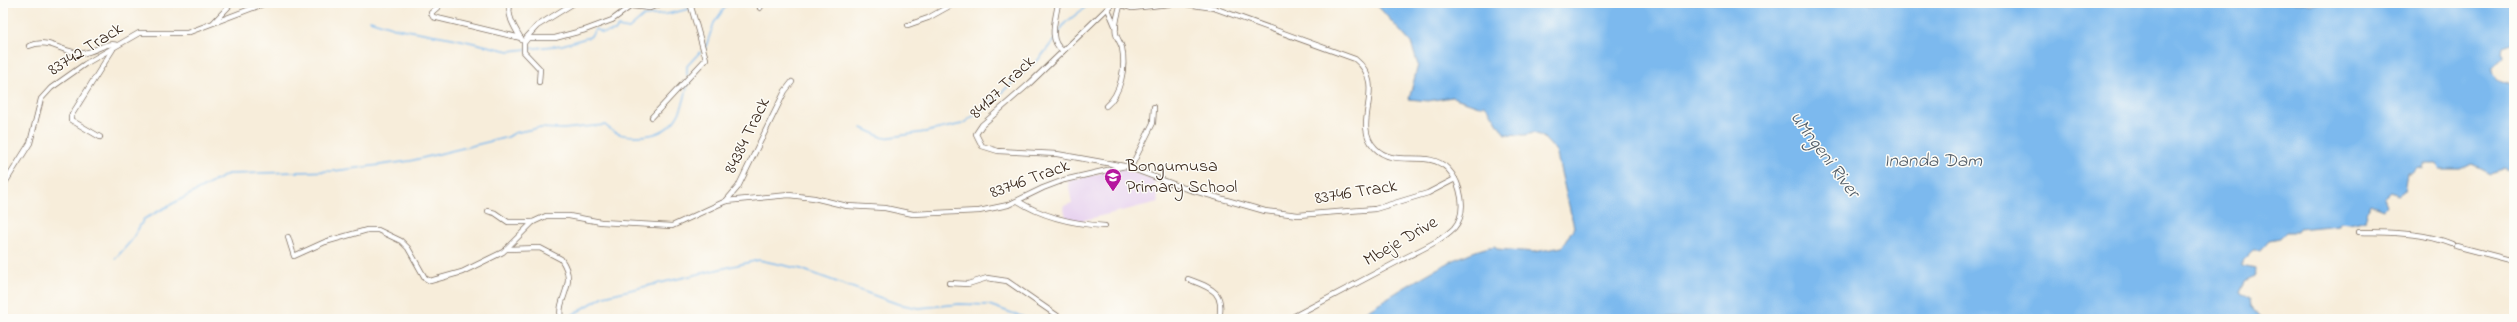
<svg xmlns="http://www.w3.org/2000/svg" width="2517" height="322" viewBox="0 0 2517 322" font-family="'Indie Flower',sans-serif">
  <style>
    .built { fill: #e7d2ef }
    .water { fill: #7bb9ee; stroke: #5b7286 }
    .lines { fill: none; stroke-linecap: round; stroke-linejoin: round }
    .stream { stroke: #7bb9ee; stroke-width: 1.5 }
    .minor-casing { stroke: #7d6e60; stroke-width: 6 }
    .minor { stroke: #fff; stroke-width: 4.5 }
    .labels { text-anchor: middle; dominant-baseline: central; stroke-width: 3; stroke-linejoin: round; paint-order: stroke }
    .street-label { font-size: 18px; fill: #3b2a1e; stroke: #fdfcf7 }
    .poi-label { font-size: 18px; fill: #3b2a1e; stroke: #fdfcf7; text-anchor: start }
    .water-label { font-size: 19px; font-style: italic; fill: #515c67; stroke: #fdfcf7 }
  </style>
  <rect width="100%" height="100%" fill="#fdfcf7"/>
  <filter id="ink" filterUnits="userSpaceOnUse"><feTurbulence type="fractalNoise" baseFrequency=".025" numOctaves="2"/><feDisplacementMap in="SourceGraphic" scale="8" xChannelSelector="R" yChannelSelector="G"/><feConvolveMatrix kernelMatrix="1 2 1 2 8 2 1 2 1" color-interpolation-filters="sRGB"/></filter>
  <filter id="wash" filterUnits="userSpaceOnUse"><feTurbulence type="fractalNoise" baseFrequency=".012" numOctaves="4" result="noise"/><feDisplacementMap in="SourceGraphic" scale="16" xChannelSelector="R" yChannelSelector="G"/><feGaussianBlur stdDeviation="0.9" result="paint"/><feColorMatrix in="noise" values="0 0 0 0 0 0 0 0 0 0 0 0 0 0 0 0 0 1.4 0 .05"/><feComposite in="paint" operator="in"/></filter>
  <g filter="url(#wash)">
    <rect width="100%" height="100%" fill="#f7edda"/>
    <polygon class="built" points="1123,168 1154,180 1158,202 1076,222 1067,220 1063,206 1072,203 1068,181"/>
    <path class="water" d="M1375,3H2514V42L2502,46L2501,52L2504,57L2493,67C2492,76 2499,85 2509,82L2513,87L2514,172L2504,169L2491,173L2473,164L2460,169H2439L2437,164H2423L2422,169L2418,167L2411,173H2407L2404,191L2398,195L2391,192L2383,199L2386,206L2383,209L2370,204L2365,219L2350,223L2340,222L2339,225L2299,229L2297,232H2287L2280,239L2269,241L2261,250H2253L2242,261V266L2255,269L2256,276L2245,281L2240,292L2250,299L2251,306L2260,316V319H1352C1390,298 1454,252 1495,246L1497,249L1534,252L1562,247L1574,227L1556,151L1543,137L1534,133L1525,135L1505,134C1499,127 1489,107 1484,105L1479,106L1452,97L1428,101L1409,99L1418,65L1411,43Z"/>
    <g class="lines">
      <g class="stream">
        <polyline points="693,7 700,3"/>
        <polyline points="370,20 395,28 452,38 509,51 562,45 590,37 596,29 603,33 615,31 618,27 629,29 644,16 667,14 689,9"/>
        <polyline points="1056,37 1065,23 1091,3"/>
        <polyline points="705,49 714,23 728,3"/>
        <polyline points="687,75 687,66 700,52"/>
        <polyline points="862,128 884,138 925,132 962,124 982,110 1040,58 1054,40"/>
        <path d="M514,133L538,128L563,129L605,125C615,134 623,136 636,136C673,137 684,113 688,80"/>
        <polyline points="115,259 131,241 144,219 228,174 334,171 410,161 508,137 513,134"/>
        <polyline points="572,315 604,296 759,260 801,269 898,304 919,308 959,304 989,305 1029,319"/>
      </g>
    </g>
  </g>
  <g filter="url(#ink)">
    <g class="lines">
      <defs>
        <g id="minor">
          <path d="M511,3C505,14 516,30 522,40"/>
          <path d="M1058,3C1056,19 1047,40 1063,51"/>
          <polyline points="1113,3 1030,83 982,125 976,134 982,146 998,151 1057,154 1124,166"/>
          <path d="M1115,3L1132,8L1179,3L1214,8L1355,59C1389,86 1350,122 1375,148C1395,169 1427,148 1448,169C1461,183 1468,212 1454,228C1439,243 1415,252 1397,262C1361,281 1325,300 1289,319"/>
          <polyline points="439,6 431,13 433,17 521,38"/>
          <polyline points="760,8 763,3"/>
          <polyline points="1108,9 1116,28"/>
          <polyline points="214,22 232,3"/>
          <polyline points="908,25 928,18 955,3"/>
          <polyline points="526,38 537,26 574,3"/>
          <path d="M29,46C53,37 60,54 84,53C95,52 107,41 117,45"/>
          <polyline points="539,82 540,69 524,52 524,43 528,38 555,38 585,30 612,20 631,6 650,8 663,3"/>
          <path d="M1106,106C1121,94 1126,67 1122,48C1121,43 1117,39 1116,34C1114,26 1118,14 1120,6"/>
          <polyline points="652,117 706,59 690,3"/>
          <polyline points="100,137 71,120 71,116 113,49"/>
          <polyline points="1131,167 1153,123 1154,107"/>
          <polyline points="3,186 30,143 41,99 51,88 85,64 139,33 187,33 266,3"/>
          <polyline points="726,201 738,187 785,91 792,82"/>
          <path d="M1018,201C1044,218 1074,224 1105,226"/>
          <polyline points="488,211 495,213 508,222 533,222"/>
          <path d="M2359,232C2392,233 2422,232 2452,244"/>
          <polyline points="288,237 294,256 325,242 367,230 378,230 401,241 408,248 425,278 430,281 462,272 503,252 533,222 546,216 569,216 601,222 672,226 726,201 789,195 814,198 847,206 885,208 913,214 979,211 1008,205 1043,188 1064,180 1125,166 1184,188 1265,211 1298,215 1375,209 1428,193 1455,179"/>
          <polyline points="2456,246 2514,261"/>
          <path d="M506,249L540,248L561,259C579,285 556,297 561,319"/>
          <path d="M1188,279C1211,288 1225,291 1219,319"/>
          <polyline points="949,283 968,284 987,278 1007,281 1062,319"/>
        </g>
      </defs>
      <use href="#minor" class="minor-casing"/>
      <use href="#minor" class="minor"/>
    </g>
  </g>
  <defs>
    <symbol id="school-pin" viewBox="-11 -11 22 30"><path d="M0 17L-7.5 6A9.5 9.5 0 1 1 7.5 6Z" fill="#b5179e" stroke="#fdfcf7"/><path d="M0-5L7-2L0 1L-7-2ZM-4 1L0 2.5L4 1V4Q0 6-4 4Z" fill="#fff"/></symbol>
  </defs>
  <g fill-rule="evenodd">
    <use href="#school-pin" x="1103" y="167" width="20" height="27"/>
  </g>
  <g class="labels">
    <g class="street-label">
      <text transform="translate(86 50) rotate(-32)">83742 Track</text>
      <text transform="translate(1003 88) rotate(-44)">84127 Track</text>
      <text transform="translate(748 136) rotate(-64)">84384 Track</text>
      <text transform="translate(1030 180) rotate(-20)">83746 Track</text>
      <text transform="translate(1356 193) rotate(-9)">83746 Track</text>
      <text transform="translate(1401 242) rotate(-30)">Mbeje Drive</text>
    </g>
    <g class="poi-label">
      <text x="1126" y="167">Bongumusa<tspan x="1126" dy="21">Primary School</tspan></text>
    </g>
    <g class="water-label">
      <text transform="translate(1824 155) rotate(53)">uMngeni River</text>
      <text x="1933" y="161">Inanda Dam</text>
    </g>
  </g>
  <rect width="2517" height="322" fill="none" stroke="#fdfcf7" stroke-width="16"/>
</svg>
